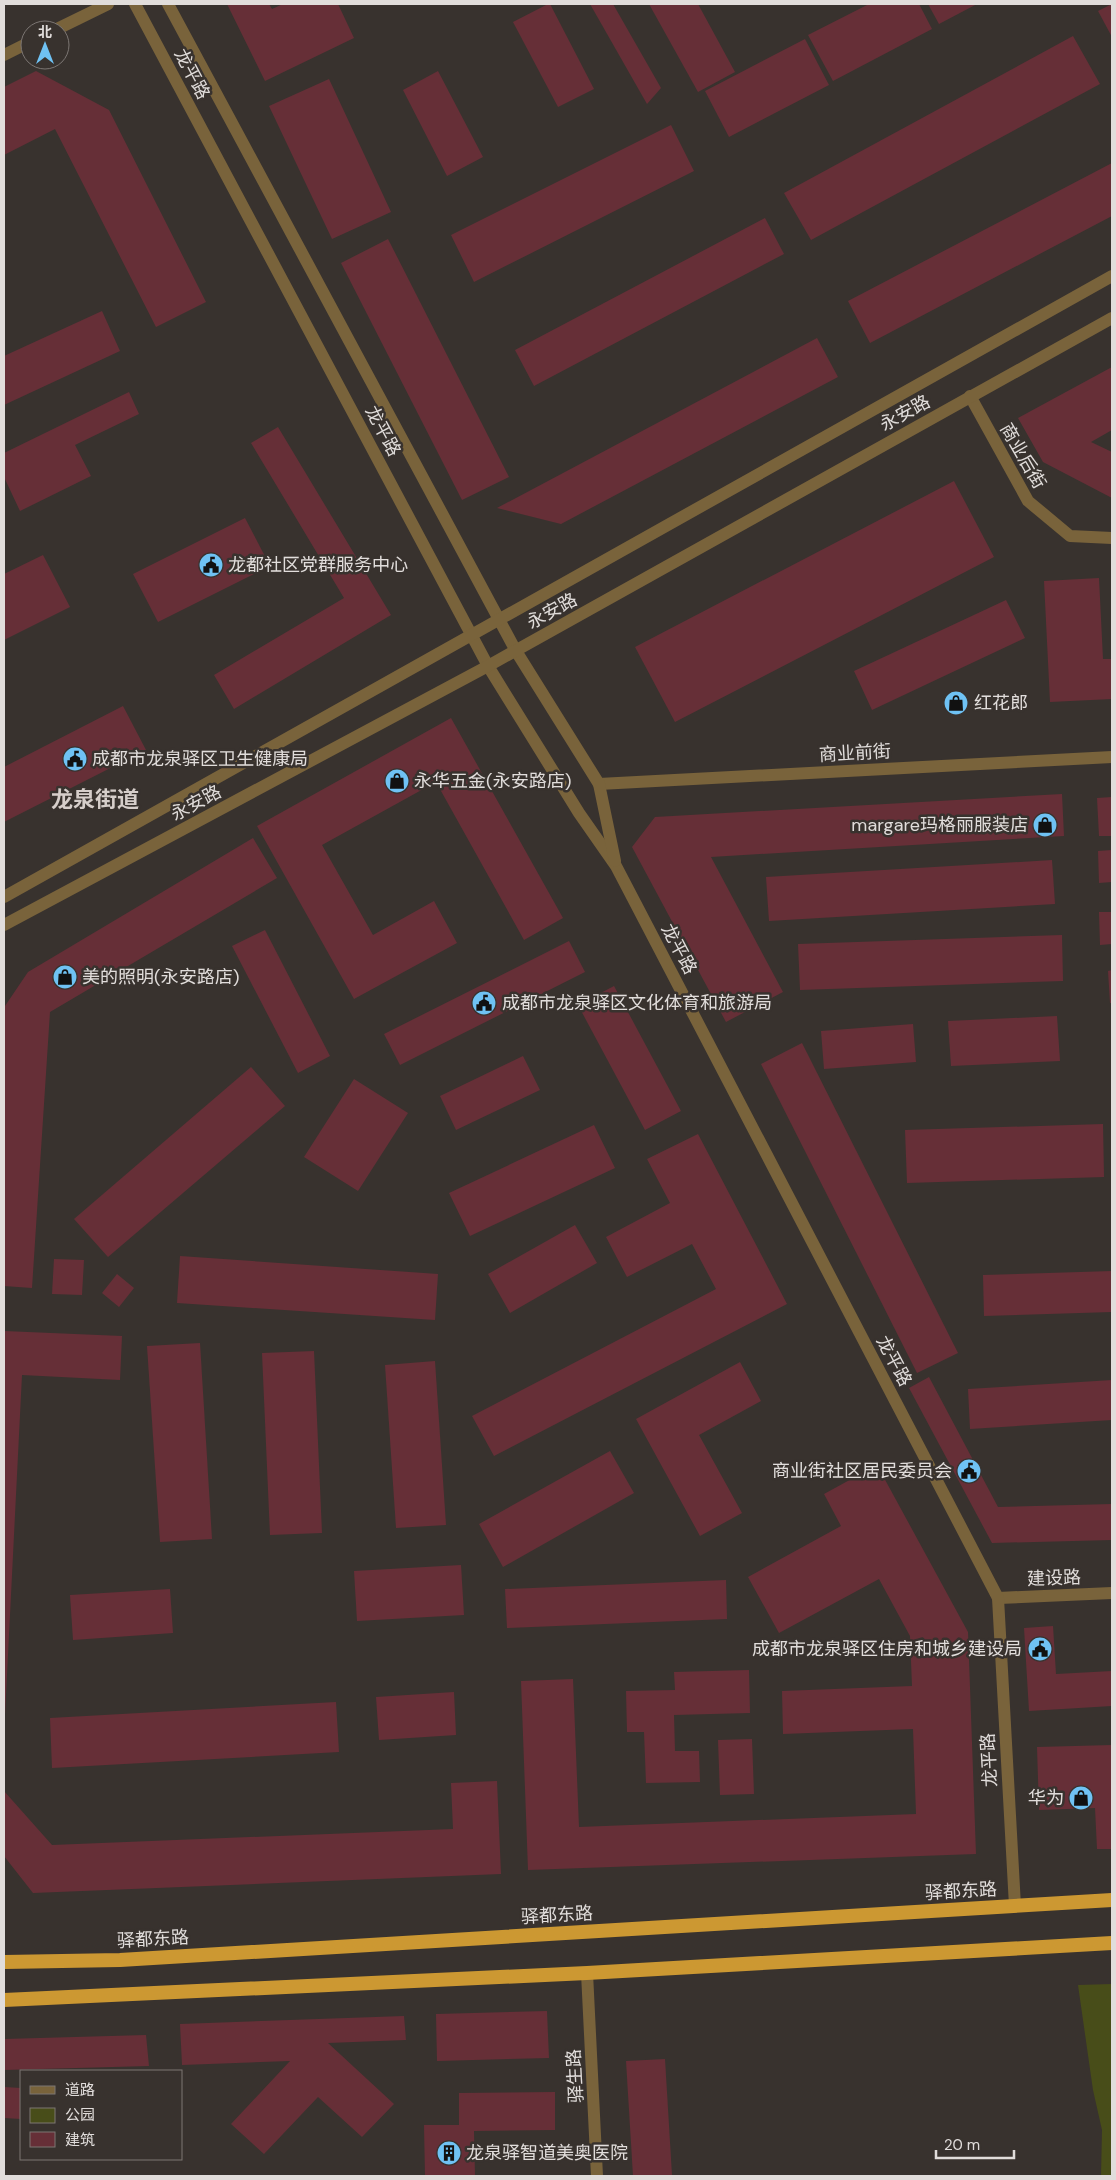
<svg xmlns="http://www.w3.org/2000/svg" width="1116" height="2180" viewBox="0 0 1116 2180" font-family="'DM Sans','Noto Sans SC',sans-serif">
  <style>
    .green { fill: #484d19 }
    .building { fill: #662f37 }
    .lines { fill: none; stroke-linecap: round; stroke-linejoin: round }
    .pedestrian { stroke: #79633b; stroke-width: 12 }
    .minor { stroke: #79633b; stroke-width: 12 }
    .tertiary { stroke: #79633b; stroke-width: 12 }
    .trunk { stroke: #cc9832; stroke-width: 14 }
    .labels { text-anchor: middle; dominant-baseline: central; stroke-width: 5; stroke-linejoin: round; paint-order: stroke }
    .street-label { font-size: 18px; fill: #e1dddb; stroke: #38322e }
    .poi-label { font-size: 18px; fill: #e1dddb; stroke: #38322e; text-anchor: start }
    .district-label { font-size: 22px; font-weight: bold; fill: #d6ceca; stroke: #38322e }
  </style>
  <rect width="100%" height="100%" fill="#38322e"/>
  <polygon class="green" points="1112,1984 1112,2176 1101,2176 1102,2130 1093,2090 1078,1985"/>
  <g class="building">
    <polygon points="227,4 269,4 272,9 283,4 338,4 354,38 265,81"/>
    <polygon points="548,4 550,4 594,89 558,107 513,22"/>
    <polygon points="590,4 613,4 661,88 647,104"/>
    <polygon points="649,4 698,4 735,72 698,92"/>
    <polygon points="869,4 919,4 932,29 833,81 808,35"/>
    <polygon points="928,4 977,4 939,24"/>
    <polygon points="1112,4 1112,37 1098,11"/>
    <polygon points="1073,36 1100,84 811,240 784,193"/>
    <polygon points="805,39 829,85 729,137 705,91"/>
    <polygon points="36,71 109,110 206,302 156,327 55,129 4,155 4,87"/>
    <polygon points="438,71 483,157 447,176 403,90"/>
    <polygon points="329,79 391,212 332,239 269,106"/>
    <polygon points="671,125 694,171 474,282 451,235"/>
    <polygon points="1112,163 1112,216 870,343 848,301"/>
    <polygon points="765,218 784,254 534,386 515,350"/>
    <polygon points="388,239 509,477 462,500 341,263"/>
    <polygon points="102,311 120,351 4,405 4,356"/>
    <polygon points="817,338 838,377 561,524 497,508"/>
    <polygon points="1112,367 1112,430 1091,442 1112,452 1112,498 1043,462 1018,418"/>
    <polygon points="129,392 139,414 75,445 91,476 20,511 4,477 4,453"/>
    <polygon points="278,427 391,615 234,709 214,675 344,598 251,443"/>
    <polygon points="954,481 994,557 675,722 635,647"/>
    <polygon points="245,518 270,566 158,622 133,574"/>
    <polygon points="43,555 70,607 4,640 4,574"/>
    <polygon points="1099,578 1103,659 1112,659 1112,699 1050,702 1044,581"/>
    <polygon points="1006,600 1025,638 872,710 854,671"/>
    <polygon points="123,706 146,750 4,822 4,767"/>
    <polygon points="451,718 563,918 524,940 436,782 322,845 373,935 434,901 457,943 354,999 257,826"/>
    <polygon points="1062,794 1064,836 711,857 783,992 726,1022 632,847 655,817"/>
    <polygon points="1112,797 1112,836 1099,836 1097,798"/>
    <polygon points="253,838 277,878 50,1012 32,1288 4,1286 5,1006 28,972"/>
    <polygon points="1112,850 1112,882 1099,883 1098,851"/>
    <polygon points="1052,860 1055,904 769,921 766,877"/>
    <polygon points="1099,912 1112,912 1112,944 1100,945"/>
    <polygon points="265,930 330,1056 298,1073 232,946"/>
    <polygon points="1062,935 1063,981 800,990 798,944"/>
    <polygon points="569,941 585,972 400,1065 384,1034"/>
    <polygon points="1112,970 1112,1003 1110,1003 1108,971"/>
    <polygon points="614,986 681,1111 645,1130 578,1005"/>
    <polygon points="1057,1016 1060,1061 951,1066 948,1021"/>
    <polygon points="913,1024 916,1062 824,1069 821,1031"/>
    <polygon points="802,1043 958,1353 917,1373 761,1064"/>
    <polygon points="523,1056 540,1090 456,1130 440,1096"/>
    <polygon points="251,1067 285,1106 108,1257 74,1219"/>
    <polygon points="354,1079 408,1113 358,1191 304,1157"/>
    <polygon points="1103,1124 1104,1177 907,1183 905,1130"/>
    <polygon points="594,1125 615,1168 470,1236 449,1193"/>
    <polygon points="698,1134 787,1304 494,1456 472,1416 716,1289 692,1244 627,1277 606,1237 670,1203 647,1159"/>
    <polygon points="575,1225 597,1263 510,1313 488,1274"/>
    <polygon points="180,1256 438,1274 435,1320 177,1303"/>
    <polygon points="54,1259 84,1260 82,1295 52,1294"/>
    <polygon points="1112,1271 1112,1312 984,1316 983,1275"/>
    <polygon points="117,1274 134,1288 119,1307 102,1293"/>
    <polygon points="4,1331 122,1336 120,1380 22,1375 5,1715"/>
    <polygon points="200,1343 212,1539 160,1542 147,1346"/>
    <polygon points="314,1351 322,1533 270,1535 262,1353"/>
    <polygon points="435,1361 446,1525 396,1528 385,1365"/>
    <polygon points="740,1362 761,1401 699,1435 742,1513 700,1536 636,1419"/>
    <polygon points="929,1377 998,1507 1112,1504 1112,1540 992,1543 909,1388"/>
    <polygon points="1112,1380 1112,1420 970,1429 968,1389"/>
    <polygon points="610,1451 634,1493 503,1567 479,1524"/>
    <polygon points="877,1465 968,1632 976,1854 528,1870 521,1681 573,1679 579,1827 916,1814 913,1729 783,1734 782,1691 912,1686 910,1636 879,1579 779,1633 748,1577 841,1526 824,1494"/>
    <polygon points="461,1565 464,1615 357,1621 354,1571"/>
    <polygon points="726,1580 727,1619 507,1628 505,1589"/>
    <polygon points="170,1589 173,1633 73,1640 70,1595"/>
    <polygon points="1053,1626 1056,1674 1112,1671 1112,1706 1029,1711 1024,1628"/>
    <polygon points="749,1670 750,1713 674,1715 675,1751 699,1751 700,1782 646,1783 644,1732 627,1732 626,1691 675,1690 674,1672"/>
    <polygon points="454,1692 456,1735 379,1740 376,1697"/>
    <polygon points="336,1702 339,1752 52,1768 50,1718"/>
    <polygon points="752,1739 754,1794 720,1795 718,1740"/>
    <polygon points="1112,1745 1112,1849 1097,1849 1095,1808 1039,1810 1037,1747"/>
    <polygon points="497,1781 501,1874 33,1893 4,1856 4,1791 52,1845 453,1829 451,1783"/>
    <polygon points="547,2011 549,2058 437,2061 436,2014"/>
    <polygon points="404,2016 406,2040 328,2043 394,2104 362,2137 318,2097 264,2154 231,2124 290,2061 182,2065 180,2024"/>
    <polygon points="146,2035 149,2066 4,2070 4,2039"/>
    <polygon points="665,2059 672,2175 633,2176 626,2061"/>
    <polygon points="4,2087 21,2088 21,2119 4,2118"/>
    <polygon points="555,2092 555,2130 474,2131 475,2176 425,2176 424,2125 459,2125 459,2093"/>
  </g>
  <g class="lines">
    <g class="pedestrian">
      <polyline points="55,30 108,4"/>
      <polyline points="4,55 30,42"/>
    </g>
    <g class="minor">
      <polyline points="970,396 1028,501 1070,536 1112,538"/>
      <polyline points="599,784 1112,757"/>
      <polyline points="998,1598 1112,1593"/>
      <polyline points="587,1973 597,2176"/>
    </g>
    <g class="tertiary">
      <polyline points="135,4 488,666 579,813 616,866 998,1598 1015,1906"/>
      <polyline points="168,4 516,651 599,784 615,861"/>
      <polyline points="4,897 1112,276"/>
      <polyline points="4,925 488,666 1112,318"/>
    </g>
    <g class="trunk">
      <polyline points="4,1962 120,1960 1112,1900"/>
      <polyline points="4,2000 587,1973 1112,1943"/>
    </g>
  </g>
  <defs>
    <symbol id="civic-disc" viewBox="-11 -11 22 22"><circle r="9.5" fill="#6fc2f4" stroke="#38322e"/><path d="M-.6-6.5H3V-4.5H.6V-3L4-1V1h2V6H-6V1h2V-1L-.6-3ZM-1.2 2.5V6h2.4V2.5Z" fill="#111"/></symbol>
    <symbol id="shop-disc" viewBox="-11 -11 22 22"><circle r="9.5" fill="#6fc2f4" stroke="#38322e"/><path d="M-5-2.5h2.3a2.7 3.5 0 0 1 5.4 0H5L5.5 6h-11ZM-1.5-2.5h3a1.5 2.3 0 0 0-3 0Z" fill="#111"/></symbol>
    <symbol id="building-disc" viewBox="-11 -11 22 22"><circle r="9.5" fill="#6fc2f4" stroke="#38322e"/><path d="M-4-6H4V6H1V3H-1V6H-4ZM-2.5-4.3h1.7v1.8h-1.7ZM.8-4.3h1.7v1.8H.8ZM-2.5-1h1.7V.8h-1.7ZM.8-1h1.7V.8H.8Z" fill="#111"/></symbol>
  </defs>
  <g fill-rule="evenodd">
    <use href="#civic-disc" x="197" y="551" width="28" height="28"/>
    <use href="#shop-disc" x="942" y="689" width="28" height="28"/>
    <use href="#civic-disc" x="61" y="745" width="28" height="28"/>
    <use href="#shop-disc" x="383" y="767" width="28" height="28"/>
    <use href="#shop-disc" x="1031" y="811" width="28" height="28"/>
    <use href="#shop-disc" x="51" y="963" width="28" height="28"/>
    <use href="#civic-disc" x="470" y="989" width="28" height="28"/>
    <use href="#civic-disc" x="955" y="1457" width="28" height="28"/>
    <use href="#civic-disc" x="1026" y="1635" width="28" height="28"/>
    <use href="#shop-disc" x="1067" y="1784" width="28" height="28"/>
    <use href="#building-disc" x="435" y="2139" width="28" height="28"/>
  </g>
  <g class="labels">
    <g class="street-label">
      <text transform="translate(192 74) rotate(62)">龙平路</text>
      <text transform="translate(905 413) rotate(-29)">永安路</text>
      <text transform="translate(383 431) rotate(62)">龙平路</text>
      <text transform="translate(1023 456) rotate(60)">商业后街</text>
      <text transform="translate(552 611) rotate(-29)">永安路</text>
      <text transform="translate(855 753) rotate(-3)">商业前街</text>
      <text transform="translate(196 803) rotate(-28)">永安路</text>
      <text transform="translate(679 949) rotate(62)">龙平路</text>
      <text transform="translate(894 1361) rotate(62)">龙平路</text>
      <text transform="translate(1054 1578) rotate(-2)">建设路</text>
      <text transform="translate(989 1760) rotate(-93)">龙平路</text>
      <text transform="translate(961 1891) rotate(-3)">驿都东路</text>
      <text transform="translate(557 1915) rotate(-3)">驿都东路</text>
      <text transform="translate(153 1939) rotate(-3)">驿都东路</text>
      <text transform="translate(575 2076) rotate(-93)">驿生路</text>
    </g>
    <g class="poi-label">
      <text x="228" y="565">龙都社区党群服务中心</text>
      <text x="974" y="703">红花郎</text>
      <text x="92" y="759">成都市龙泉驿区卫生健康局</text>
      <text x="414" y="781">永华五金(永安路店)</text>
      <text x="1028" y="825" text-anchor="end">margare玛格丽服装店</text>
      <text x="82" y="977">美的照明(永安路店)</text>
      <text x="502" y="1003">成都市龙泉驿区文化体育和旅游局</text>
      <text x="952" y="1471" text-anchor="end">商业街社区居民委员会</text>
      <text x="1022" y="1649" text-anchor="end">成都市龙泉驿区住房和城乡建设局</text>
      <text x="1064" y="1798" text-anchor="end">华为</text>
      <text x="466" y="2153">龙泉驿智道美奥医院</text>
    </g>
    <g class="district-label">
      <text x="95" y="799">龙泉街道</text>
    </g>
  </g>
  <rect width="1116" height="2180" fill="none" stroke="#e1dddb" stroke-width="10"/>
  <rect x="20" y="2070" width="162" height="90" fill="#38322e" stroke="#7c7673"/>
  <rect x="30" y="2086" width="25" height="8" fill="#79633b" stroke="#7c7673"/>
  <text x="65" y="2095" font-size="15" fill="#e1dddb">道路</text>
  <rect x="30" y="2108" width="25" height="15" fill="#484d19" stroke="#7c7673"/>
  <text x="65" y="2120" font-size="15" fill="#e1dddb">公园</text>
  <rect x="30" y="2132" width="25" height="15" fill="#662f37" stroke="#7c7673"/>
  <text x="65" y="2145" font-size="15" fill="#e1dddb">建筑</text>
  <g transform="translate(45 45)"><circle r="24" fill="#38322e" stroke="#7c7673"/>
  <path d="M0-4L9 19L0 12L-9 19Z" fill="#6fc2f4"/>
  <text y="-8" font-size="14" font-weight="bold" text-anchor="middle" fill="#e1dddb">北</text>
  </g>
  <path d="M936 2150v8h78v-8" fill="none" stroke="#e1dddb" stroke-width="2.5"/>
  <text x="944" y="2150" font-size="15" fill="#e1dddb" stroke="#38322e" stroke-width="4" paint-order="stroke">20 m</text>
</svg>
